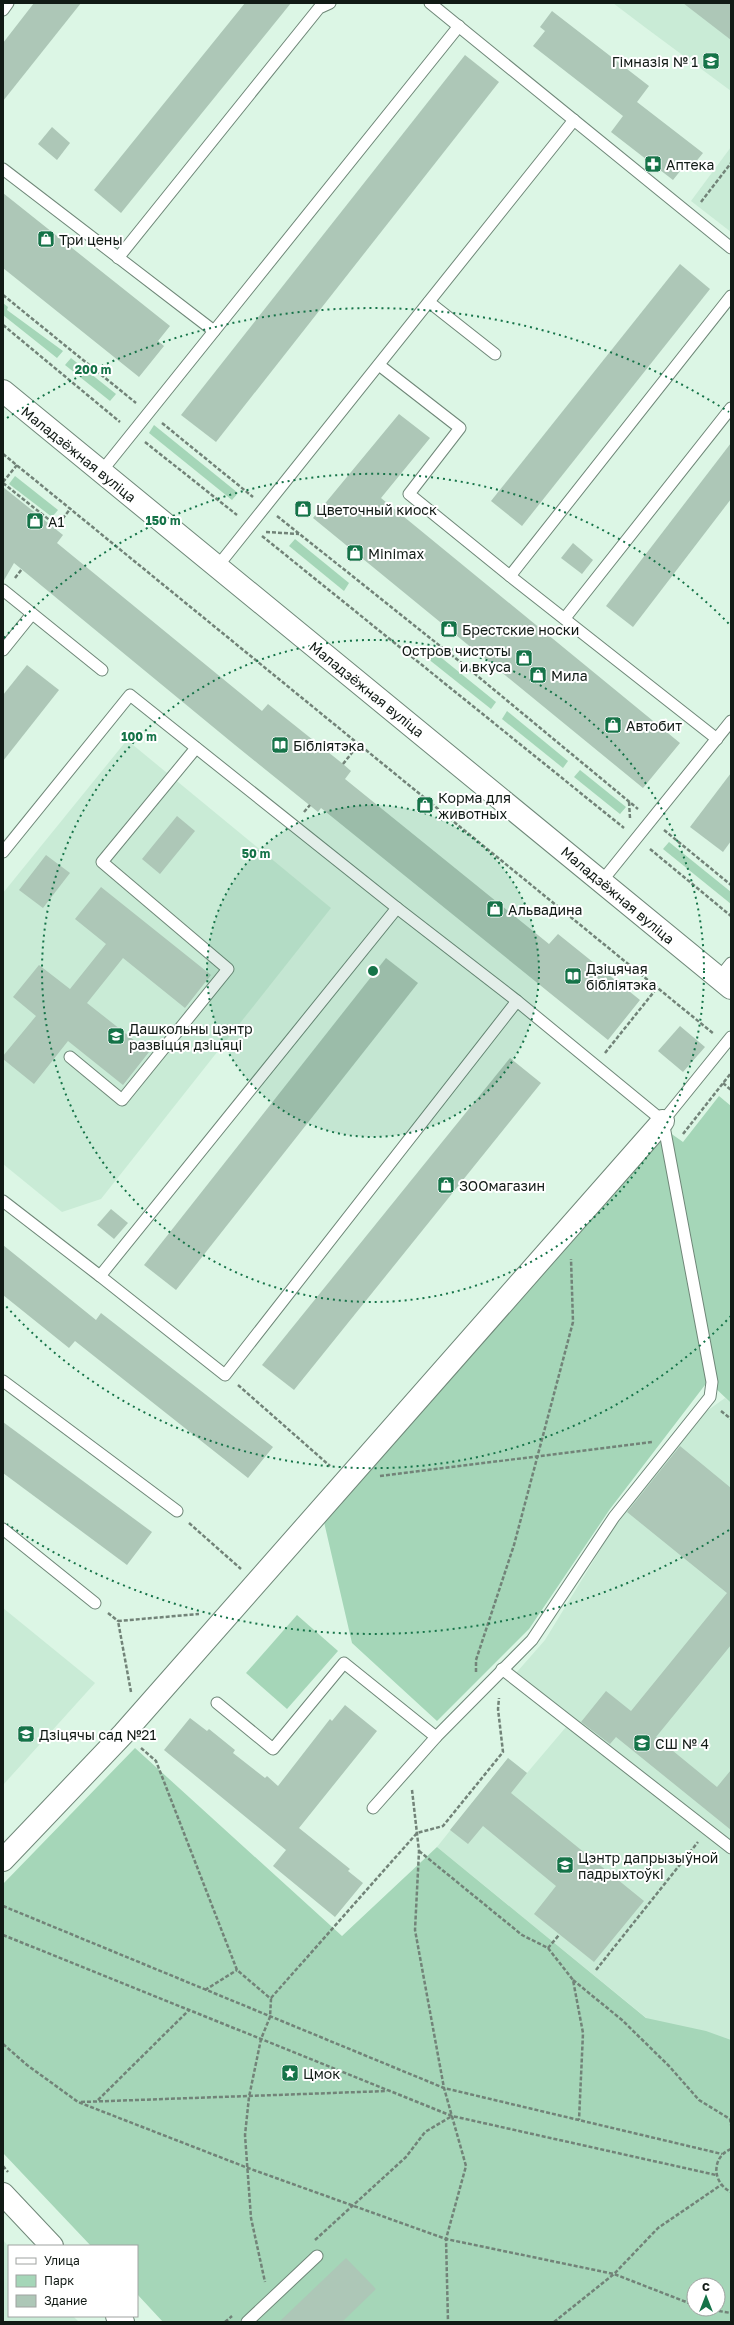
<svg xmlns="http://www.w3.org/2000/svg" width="734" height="2325" viewBox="0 0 734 2325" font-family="'Golos Text',sans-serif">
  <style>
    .built { fill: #c9ebd6 }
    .green { fill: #a5d6b8; fill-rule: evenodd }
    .building { fill: #adc7b7 }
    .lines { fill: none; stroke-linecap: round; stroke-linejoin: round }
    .lane-casing { stroke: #6f8778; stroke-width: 13 }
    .street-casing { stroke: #6f8778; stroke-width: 24 }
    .secondary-casing { stroke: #6f8778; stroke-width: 24 }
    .path { stroke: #728378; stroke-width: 2.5; stroke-dasharray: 4 2; stroke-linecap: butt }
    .lane { stroke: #fff; stroke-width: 11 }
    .street { stroke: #fff; stroke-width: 22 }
    .secondary { stroke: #fff; stroke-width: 22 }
    .ring { fill: none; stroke: #157348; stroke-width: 2; stroke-dasharray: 2 4 }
    .labels { text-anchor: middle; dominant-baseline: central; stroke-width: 4; stroke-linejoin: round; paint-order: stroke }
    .poi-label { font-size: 14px; fill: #111a15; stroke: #fff; text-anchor: start }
    .street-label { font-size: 14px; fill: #111a15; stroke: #fff }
    .centre { fill: #157348; stroke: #fff; stroke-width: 2 }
    .ring-label { font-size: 12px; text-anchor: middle; font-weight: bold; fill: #157348; stroke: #fff; stroke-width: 4; stroke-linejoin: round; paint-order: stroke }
  </style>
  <rect width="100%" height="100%" fill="#dcf6e5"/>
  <g class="built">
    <polygon points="613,3 731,3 731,91 646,28"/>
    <polygon points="731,147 731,232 691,201"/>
    <polygon points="127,740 331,908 101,1199 62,1212 3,1164 3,893"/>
    <polygon points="725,1398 731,1403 731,2087 437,1847 508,1758 527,1773 566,1727 509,1681 545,1640 625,1509 704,1413"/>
    <polygon points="3,1608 95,1683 3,1785"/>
    <polygon points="3,2240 9,2247 9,2316 73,2316 79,2322 3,2322"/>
  </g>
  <g class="green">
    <polygon points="3,303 8,307 7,310 63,351 57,358 3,315"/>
    <polygon points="71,358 116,394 110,401 65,365"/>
    <polygon points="154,425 238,493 232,500 149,433"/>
    <polygon points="15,476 58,510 52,517 9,484"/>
    <polygon points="295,539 349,583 344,591 289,546"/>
    <polygon points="433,651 496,702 491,709 427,658"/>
    <polygon points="507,711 568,761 563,768 502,719"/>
    <polygon points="580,770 626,807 620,814 574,777"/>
    <polygon points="669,842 731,892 731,904 663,849"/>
    <polygon points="719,1096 731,1106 731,1403 708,1381 610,1509 529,1629 437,1721 352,1643 324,1522 666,1130 683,1142"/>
    <polygon points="297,1615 338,1651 287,1709 246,1673"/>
    <path d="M135,1748L342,1936L437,1847L646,2018L706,2031L731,2040V2322H163L137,2294V2246H91L3,2153V1884ZM694,2285H718V2309H694Z"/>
  </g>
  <g class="building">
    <polygon points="34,3 81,3 3,101 3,43"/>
    <polygon points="245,3 291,3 121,213 94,190"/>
    <polygon points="683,3 731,3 731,40"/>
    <polygon points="552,11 649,86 637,102 703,153 690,169 685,165 673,180 611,132 623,116 533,46 545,31 540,27"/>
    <polygon points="465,55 499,82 216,442 181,415"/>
    <polygon points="52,127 70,143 57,160 38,144"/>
    <polygon points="3,193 170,326 158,341 164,346 139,377 3,268"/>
    <polygon points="680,264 710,289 522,526 491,501"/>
    <polygon points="399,414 430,438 381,498 680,743 643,788 313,518"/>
    <polygon points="731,443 731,499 633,627 606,606"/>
    <polygon points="3,487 63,535 57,543 262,711 268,704 343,764 351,771 345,779 549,944 558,934 640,1000 608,1040 321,808 318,812 235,745 14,563 3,582"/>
    <polygon points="573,543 593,560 582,574 561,558"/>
    <polygon points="27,665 59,690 3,761 3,695"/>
    <polygon points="731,773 731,841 723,852 690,827"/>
    <polygon points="177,816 195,831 160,874 142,859"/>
    <polygon points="46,855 70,873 43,908 19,890"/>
    <polygon points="101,887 211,975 185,1008 123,958 87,1003 149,1052 123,1085 68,1041 34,1084 3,1059 3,1056 36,1016 13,997 39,965 70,989 106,944 75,919"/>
    <polygon points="386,958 418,983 176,1290 144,1265"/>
    <polygon points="680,1026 705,1047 683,1072 658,1051"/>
    <polygon points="510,1058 541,1083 294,1390 262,1365"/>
    <polygon points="111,1209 128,1223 114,1239 97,1225"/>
    <polygon points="3,1245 96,1320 101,1313 273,1447 248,1478 75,1341 69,1348 3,1295"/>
    <polygon points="3,1422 152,1532 127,1565 3,1473"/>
    <polygon points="680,1446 731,1488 731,1645 656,1737 717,1787 731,1770 731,1830 616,1737 610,1744 581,1722 606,1691 631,1711 727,1593 627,1512"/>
    <polygon points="345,1705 377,1731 299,1828 350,1869 348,1871 363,1883 335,1917 273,1866 286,1850 164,1750 190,1718 207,1731 209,1729 235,1750 233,1753 265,1778 267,1776 278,1786 330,1719 332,1721"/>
    <polygon points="508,1758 527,1773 511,1793 644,1901 594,1962 534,1914 556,1886 483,1826 468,1844 450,1830"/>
    <polygon points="346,2258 376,2289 342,2322 279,2322"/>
  </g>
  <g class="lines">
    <defs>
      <g id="lane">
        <polyline points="430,3 731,248"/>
        <polyline points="3,10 8,3"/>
        <polyline points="3,169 214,331"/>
        <polyline points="118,258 319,8 330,3"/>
        <polyline points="429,302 495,354"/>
        <polyline points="379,365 460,428 409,494 510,576 731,296"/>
        <polyline points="101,472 459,26"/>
        <polyline points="217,567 574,120"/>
        <polyline points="510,576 717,739"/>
        <polyline points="3,590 102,670"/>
        <polyline points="565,618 731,408"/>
        <polyline points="3,650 32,614"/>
        <polyline points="3,852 130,695 397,908 517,1001 663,1121 712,1382 710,1397 614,1517 532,1640 436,1737 344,1663 273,1749 217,1703"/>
        <polyline points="602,881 731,721"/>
        <polyline points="719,978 731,963"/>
        <polyline points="70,1057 122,1100 228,969 102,862 196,748"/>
        <polyline points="663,1121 731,1037"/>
        <polyline points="3,1201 100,1276 397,908"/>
        <polyline points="100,1276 225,1375 517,1001"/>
        <polyline points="3,1381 177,1511"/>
        <polyline points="3,1529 95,1603"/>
        <polyline points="502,1669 731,1848"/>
        <polyline points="373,1808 436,1737"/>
        <polyline points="247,2322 317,2256"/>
      </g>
      <g id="street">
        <polyline points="3,1860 124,1733 663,1121"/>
        <polyline points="3,2194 52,2246"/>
        <polyline points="117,2316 123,2322"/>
      </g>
      <polyline id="secondary" points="3,391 731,988"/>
    </defs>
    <use href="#lane" class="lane-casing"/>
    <use href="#street" class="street-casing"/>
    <use href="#secondary" class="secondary-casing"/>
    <g class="path">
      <polyline points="701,202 731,163"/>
      <polyline points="3,295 136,403"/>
      <polyline points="3,325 120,422"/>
      <polyline points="162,423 253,497"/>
      <polyline points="145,442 237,515"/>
      <polyline points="3,454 714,1034"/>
      <polyline points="3,482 17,465"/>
      <polyline points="3,483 57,526"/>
      <polyline points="277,516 469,669 638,809"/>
      <polyline points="55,528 71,508"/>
      <polyline points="266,532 299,534"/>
      <polyline points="262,536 624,828"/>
      <polyline points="15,578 22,569"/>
      <polyline points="343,764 359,744"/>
      <polyline points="629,802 630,818"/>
      <polyline points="304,812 310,805"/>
      <polyline points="664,830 731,885"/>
      <polyline points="650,849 731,916"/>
      <polyline points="605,1053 657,988"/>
      <polyline points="723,1083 731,1090"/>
      <polyline points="683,1134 731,1073"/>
      <polyline points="238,1385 330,1466"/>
      <polyline points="721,1411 731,1419"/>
      <polyline points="380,1476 652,1442"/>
      <polyline points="189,1523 241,1569"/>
      <polyline points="108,1613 118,1621"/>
      <polyline points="476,1672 476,1660 514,1545 573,1322 571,1259"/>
      <polyline points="131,1692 118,1621 199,1614"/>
      <polyline points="141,1748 156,1761 237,1970 271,1999 270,2017 261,2039 249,2097 245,2135 251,2218 265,2282"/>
      <polyline points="412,1790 419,1851 415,1930 444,2088 466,2166 446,2239 448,2322"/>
      <polyline points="419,1851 522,1935 548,1948 573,1980 583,2033 579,2120"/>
      <polyline points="3,1906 444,2088 722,2154"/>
      <polyline points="3,1935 452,2116 716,2175"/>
      <polyline points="548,1948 559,1935"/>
      <polyline points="596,1970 698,1842"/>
      <polyline points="573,1980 622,2020 669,2066 699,2100 730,2119 731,2125"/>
      <polyline points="205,1990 237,1970"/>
      <polyline points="271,1998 417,1833 443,1826 503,1752 498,1709 499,1698"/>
      <polyline points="3,2044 27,2065 78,2102 248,2168 446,2239 614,2274 694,2305"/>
      <polyline points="98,2100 189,2010"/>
      <polyline points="81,2102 387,2091"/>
      <path d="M731,2149C711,2157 712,2183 731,2192"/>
      <polyline points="3,2166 8,2172"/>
      <polyline points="315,2240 406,2157 425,2132 452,2116"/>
      <polyline points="707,2309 731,2313"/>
      <polyline points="225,2322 232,2316"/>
      <polyline points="554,2322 614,2274 658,2228 721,2185"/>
    </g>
    <use href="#lane" class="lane"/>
    <use href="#street" class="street"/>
    <use href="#secondary" class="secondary"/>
  </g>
  <circle cx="373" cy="971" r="166" fill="#157348" fill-opacity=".12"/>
  <g class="ring">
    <circle cx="373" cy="971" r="166"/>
    <circle cx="373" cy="971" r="331"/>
    <path d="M731 1316A497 497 0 0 1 4 1304M4 638A497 497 0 0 1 731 626"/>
    <path d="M729 1530A663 663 0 0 1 7 1524M7 418A663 663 0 0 1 729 412"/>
  </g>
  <defs>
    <symbol id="school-square" viewBox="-11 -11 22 22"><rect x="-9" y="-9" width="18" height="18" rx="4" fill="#157348" stroke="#fff"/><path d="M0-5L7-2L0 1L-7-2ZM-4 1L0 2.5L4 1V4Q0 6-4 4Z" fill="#fff"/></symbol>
    <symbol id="pharmacy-square" viewBox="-11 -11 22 22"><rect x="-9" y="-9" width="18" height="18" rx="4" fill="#157348" stroke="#fff"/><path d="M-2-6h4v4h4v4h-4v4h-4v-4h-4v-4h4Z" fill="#fff"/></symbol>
    <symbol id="shop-square" viewBox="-11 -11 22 22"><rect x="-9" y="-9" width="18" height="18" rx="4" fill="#157348" stroke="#fff"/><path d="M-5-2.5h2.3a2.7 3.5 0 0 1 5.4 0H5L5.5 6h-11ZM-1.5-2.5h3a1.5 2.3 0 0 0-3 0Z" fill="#fff"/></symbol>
    <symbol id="library-square" viewBox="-11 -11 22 22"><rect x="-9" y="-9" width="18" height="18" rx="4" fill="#157348" stroke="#fff"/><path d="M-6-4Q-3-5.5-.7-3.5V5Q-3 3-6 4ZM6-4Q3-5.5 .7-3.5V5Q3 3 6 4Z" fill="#fff"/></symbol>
    <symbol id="sight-square" viewBox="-11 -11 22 22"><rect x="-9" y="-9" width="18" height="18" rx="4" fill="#157348" stroke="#fff"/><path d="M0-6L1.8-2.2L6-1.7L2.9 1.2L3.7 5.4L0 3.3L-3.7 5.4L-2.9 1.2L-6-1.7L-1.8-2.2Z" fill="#fff"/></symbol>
  </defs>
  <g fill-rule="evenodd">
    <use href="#school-square" x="701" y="51" width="20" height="20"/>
    <use href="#pharmacy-square" x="643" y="154" width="20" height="20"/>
    <use href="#shop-square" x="36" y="229" width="20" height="20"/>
    <use href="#shop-square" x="293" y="499" width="20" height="20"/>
    <use href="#shop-square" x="25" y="511" width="20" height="20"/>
    <use href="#shop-square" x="345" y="543" width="20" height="20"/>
    <use href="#shop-square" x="439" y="619" width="20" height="20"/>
    <use href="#shop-square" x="514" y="648" width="20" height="20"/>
    <use href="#shop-square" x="528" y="665" width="20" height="20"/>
    <use href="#shop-square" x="603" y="715" width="20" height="20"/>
    <use href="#library-square" x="270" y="735" width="20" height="20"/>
    <use href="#shop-square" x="415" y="795" width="20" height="20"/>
    <use href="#shop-square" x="485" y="899" width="20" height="20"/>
    <use href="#library-square" x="563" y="966" width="20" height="20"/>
    <use href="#school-square" x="106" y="1026" width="20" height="20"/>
    <use href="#shop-square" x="436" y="1175" width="20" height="20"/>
    <use href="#school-square" x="16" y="1724" width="20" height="20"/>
    <use href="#school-square" x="632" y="1733" width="20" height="20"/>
    <use href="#school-square" x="555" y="1855" width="20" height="20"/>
    <use href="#sight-square" x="280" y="2063" width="20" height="20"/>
  </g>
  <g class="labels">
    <g class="poi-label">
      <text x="698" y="61" text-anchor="end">Гімназія № 1</text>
      <text x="666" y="164">Аптека</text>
      <text x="59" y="239">Три цены</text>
      <text x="316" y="509">Цветочный киоск</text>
      <text x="48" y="521">A1</text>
      <text x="368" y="553">Minimax</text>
      <text x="462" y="629">Брестские носки</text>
      <text x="511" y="650" text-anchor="end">Остров чистоты<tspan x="511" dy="16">и вкуса</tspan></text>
      <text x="551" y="675">Мила</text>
      <text x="626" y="725">Автобит</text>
      <text x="293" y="745">Бібліятэка</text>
      <text x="438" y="797">Корма для<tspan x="438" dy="16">животных</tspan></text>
      <text x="508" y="909">Альвадина</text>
      <text x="586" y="968">Дзіцячая<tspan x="586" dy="16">бібліятэка</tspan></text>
      <text x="129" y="1028">Дашкольны цэнтр<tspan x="129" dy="16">развіцця дзіцяці</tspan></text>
      <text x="459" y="1185">ЗООмагазин</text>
      <text x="39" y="1734">Дзіцячы сад №21</text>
      <text x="655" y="1743">СШ № 4</text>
      <text x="578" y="1857">Цэнтр дапрызыўной<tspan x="578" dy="16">падрыхтоўкі</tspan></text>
      <text x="303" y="2073">Цмок</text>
    </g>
    <g class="street-label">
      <text transform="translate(79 454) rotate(39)">Маладзёжная вуліца</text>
      <text transform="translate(367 689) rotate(39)">Маладзёжная вуліца</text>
      <text transform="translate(618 895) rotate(40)">Маладзёжная вуліца</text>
    </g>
  </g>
  <circle cx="373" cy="971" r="6" class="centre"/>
  <g class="ring-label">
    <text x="93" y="374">200 m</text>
    <text x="163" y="525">150 m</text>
    <text x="139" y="741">100 m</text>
    <text x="256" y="858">50 m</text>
  </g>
  <rect width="734" height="2325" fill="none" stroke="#111a15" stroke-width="8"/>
  <rect x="8" y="2245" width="130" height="72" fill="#ffffff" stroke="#a0a3a1"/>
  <rect x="16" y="2258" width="20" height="6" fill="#ffffff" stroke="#a0a3a1"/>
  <text x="44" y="2265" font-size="12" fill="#111a15">Улица</text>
  <rect x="16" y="2275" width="20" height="12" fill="#a5d6b8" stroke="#a0a3a1"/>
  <text x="44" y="2285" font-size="12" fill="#111a15">Парк</text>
  <rect x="16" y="2295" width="20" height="12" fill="#adc7b7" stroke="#a0a3a1"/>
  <text x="44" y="2305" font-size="12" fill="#111a15">Здание</text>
  <g transform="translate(706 2297)"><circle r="19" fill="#ffffff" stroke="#a0a3a1"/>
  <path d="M0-3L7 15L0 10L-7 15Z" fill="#157348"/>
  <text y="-6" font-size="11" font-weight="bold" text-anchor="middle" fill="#111a15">С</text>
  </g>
</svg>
